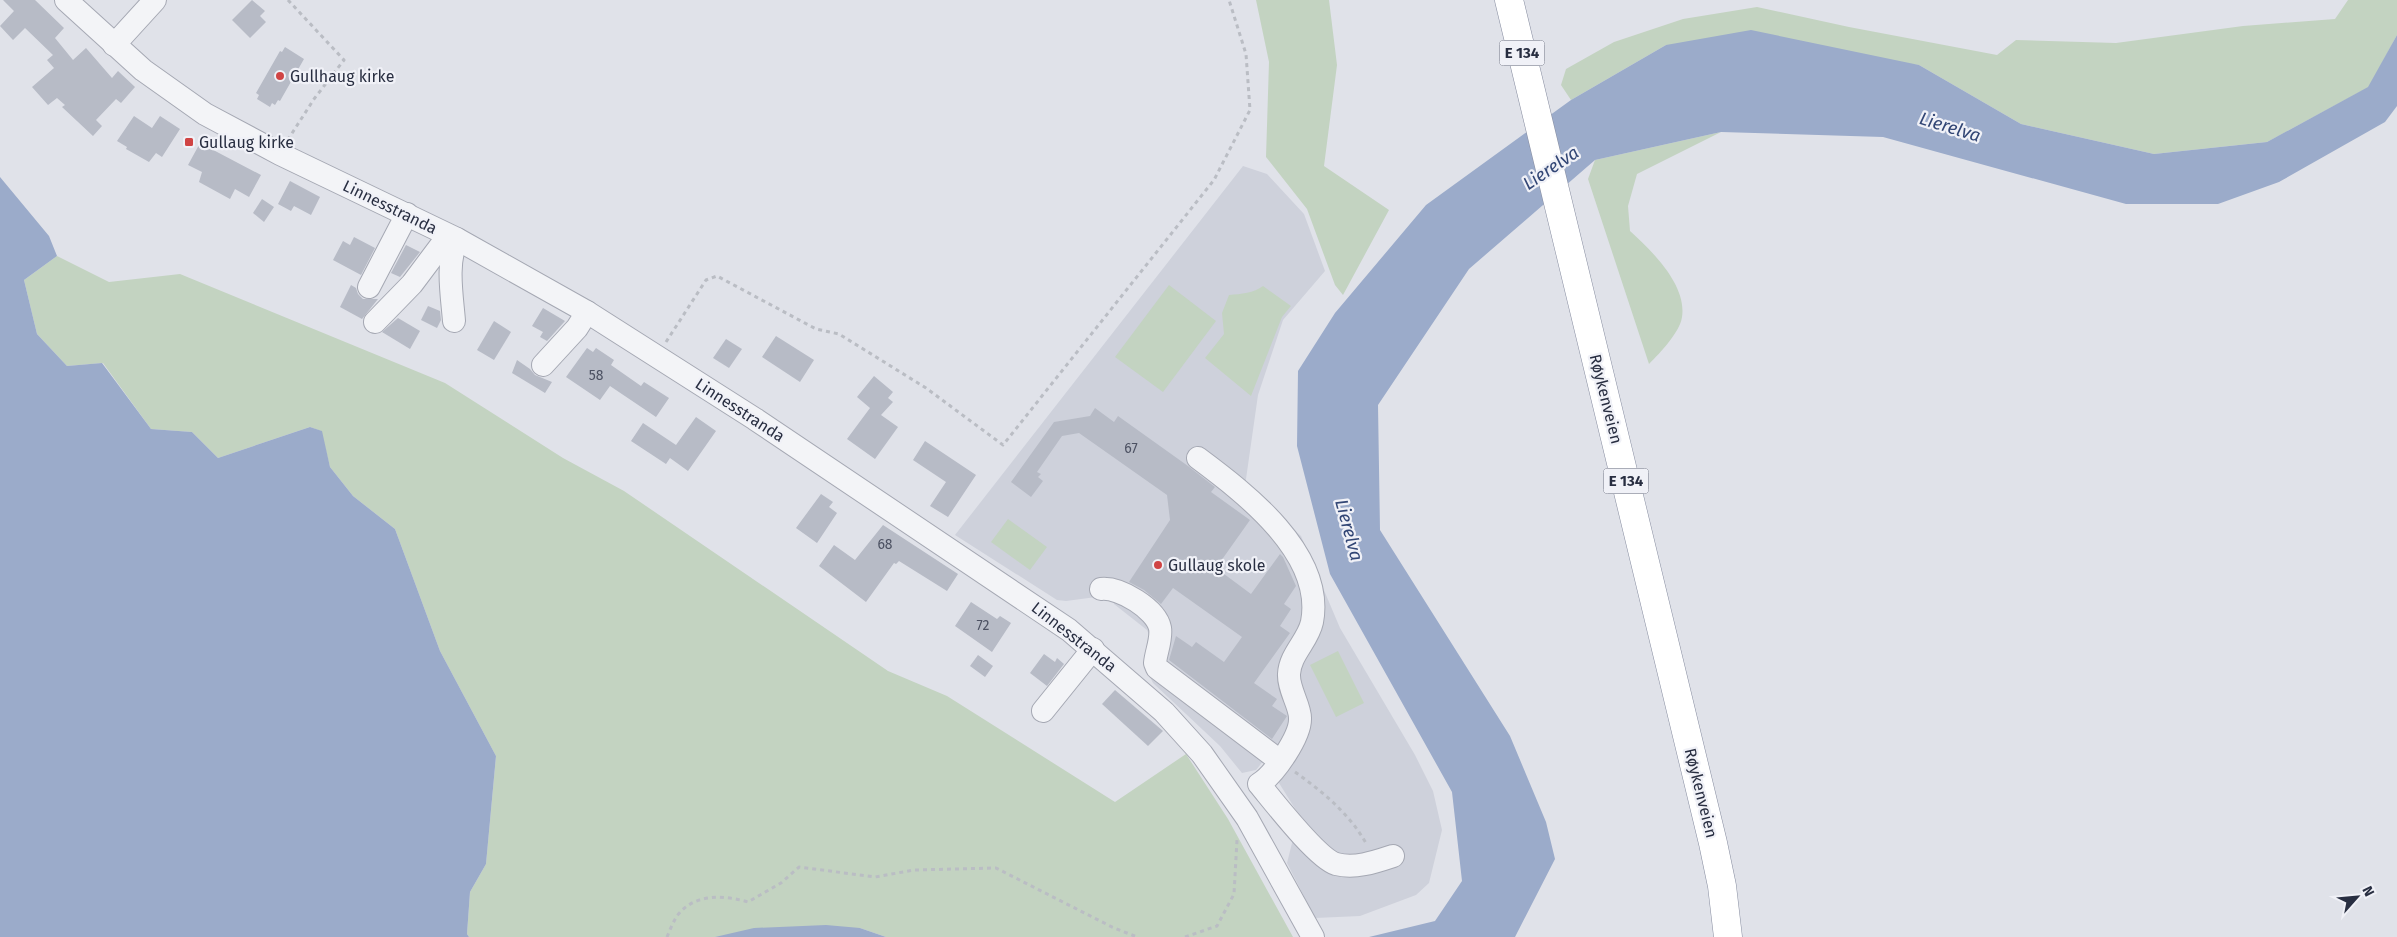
<svg xmlns="http://www.w3.org/2000/svg" width="2397" height="937" viewBox="0 0 2397 937" font-family="'Fira Sans',sans-serif">
  <style>
    .built { fill: #ced1db }
    .green { fill: #c3d3c1 }
    .water { fill: #9babca }
    .building { fill: #b7bbc6 }
    .lines { fill: none; stroke-linecap: round; stroke-linejoin: round }
    .minor-casing { stroke: #a5a8b3; stroke-width: 24 }
    .highway-casing { stroke: #878da0; stroke-width: 29 }
    .path { stroke: #babdc4; stroke-width: 3; stroke-dasharray: 4 4; stroke-linecap: butt }
    .minor { stroke: #f3f4f7; stroke-width: 22 }
    .highway { stroke: #fff; stroke-width: 28 }
    .poi-dot { fill: #d04444; stroke: #f0f1f7; stroke-width: 2 }
    .labels { text-anchor: middle; dominant-baseline: central; stroke-width: 4.5; stroke-linejoin: round; paint-order: stroke }
    .number-label { font-size: 14px; fill: #4c5162 }
    .shield { fill: #f0f1f7; stroke: #646878; stroke-width: 1 }
    .shield-label { font-size: 15px; font-weight: bold; fill: #282e41 }
    .poi-label { font-size: 16px; fill: #282e41; stroke: #f0f1f7; text-anchor: start }
    .street-label { font-size: 16px; fill: #282e41; stroke: #f0f1f7 }
    .water-label { font-size: 18px; font-style: italic; fill: #324675; stroke: #f0f1f7 }
  </style>
  <rect width="100%" height="100%" fill="#e0e2e9"/>
  <polygon class="built" points="1243,166 1267,174 1304,214 1325,271 1283,320 1258,395 1245,486 1301,536 1340,628 1415,755 1433,791 1442,830 1429,883 1416,895 1360,916 1315,918 1287,863 1299,815 1279,783 1281,774 1264,760 1256,770 1242,773 1220,746 1153,683 1148,673 1154,646 1147,630 1114,604 1111,595 1066,601 1057,600 955,535"/>
  <g class="green">
    <polygon points="1256,0 1329,0 1337,65 1324,166 1389,210 1343,295 1335,285 1307,209 1266,157 1269,62"/>
    <polygon points="2348,0 2397,0 2397,35 2369,87 2267,142 2154,154 2021,124 1919,65 1666,45 1571,100 1561,85 1566,69 1614,42 1683,19 1757,7 1849,27 1997,55 2016,40 2116,43 2243,26 2335,19"/>
    <path d="M1721,132L1637,174L1628,206L1630,231C1652,251 1687,285 1682,317C1680,332 1660,353 1649,364L1588,179L1595,160Z"/>
    <polygon points="57,256 109,282 180,274 445,383 563,458 624,491 888,671 947,696 1115,802 1186,754 1228,819 1293,937 886,937 860,928 715,937 469,937 467,934 470,892 486,864 496,756 440,651 395,529 353,496 330,467 321,431 310,427 218,458 192,432 151,429 103,363 67,366 37,334 24,280"/>
    <polygon points="1169,285 1216,321 1163,392 1115,357"/>
    <path d="M1263,286L1291,306L1282,317L1251,396L1205,358L1224,334L1222,313L1229,295C1241,294 1254,293 1263,286Z"/>
    <polygon points="1008,519 1047,547 1030,570 991,542"/>
    <polygon points="1338,651 1364,703 1336,717 1310,665"/>
  </g>
  <g class="water">
    <polygon points="1751,30 1919,65 2021,124 2154,154 2267,142 2368,87 2397,35 2397,106 2385,122 2279,182 2218,204 2126,204 1883,137 1721,132 1595,160 1469,269 1378,405 1380,530 1510,736 1546,822 1555,859 1515,937 1369,937 1435,921 1462,881 1452,792 1330,574 1297,446 1298,371 1335,313 1426,205 1571,100 1666,45"/>
    <polygon points="0,177 49,236 57,256 24,280 37,334 67,366 102,363 151,429 192,432 218,458 310,427 322,431 330,467 353,496 395,529 440,651 496,756 486,864 470,892 467,934 469,937 0,937"/>
    <polygon points="826,925 860,928 886,937 715,937 754,928"/>
  </g>
  <g class="building">
    <polygon points="3,0 35,0 64,28 55,38 73,60 86,48 112,78 118,71 135,87 121,103 116,99 96,120 102,126 93,136 62,107 65,105 57,98 48,105 32,87 54,68 47,60 53,55 25,28 13,40 0,26 14,11"/>
    <polygon points="252,0 265,11 260,16 266,22 250,38 232,20"/>
    <polygon points="285,47 304,59 280,101 278,100 275,105 272,103 270,107 257,99 259,95 256,93 280,51 282,52"/>
    <polygon points="134,116 152,128 160,116 180,129 162,157 156,153 149,162 126,149 127,147 117,141"/>
    <polygon points="200,143 261,175 249,197 235,189 230,199 199,182 202,172 188,165"/>
    <polygon points="290,181 320,197 311,215 294,206 291,211 278,204"/>
    <polygon points="262,199 274,207 264,222 253,213"/>
    <polygon points="354,237 375,248 361,275 333,260 343,241 350,245"/>
    <polygon points="406,245 420,252 400,277 391,273"/>
    <polygon points="351,285 356,288 358,294 363,299 378,299 362,319 340,307"/>
    <polygon points="428,306 440,311 441,320 437,328 421,320"/>
    <polygon points="543,308 565,321 547,341 540,337 543,332 532,326"/>
    <polygon points="398,318 420,331 410,349 382,332"/>
    <polygon points="494,321 511,332 494,360 477,350"/>
    <polygon points="776,336 814,360 800,382 762,357"/>
    <polygon points="726,339 742,349 729,368 713,358"/>
    <polygon points="587,348 593,352 596,348 614,360 611,365 641,386 644,382 669,398 656,417 610,386 600,400 566,377"/>
    <polygon points="517,360 530,369 535,375 552,382 545,393 512,373"/>
    <polygon points="874,376 893,392 888,398 893,402 881,415 898,427 875,459 847,439 870,408 857,397"/>
    <polygon points="1095,408 1114,422 1118,416 1188,466 1215,487 1211,492 1250,520 1216,568 1251,594 1280,554 1283,557 1296,586 1284,604 1291,609 1280,626 1290,633 1254,683 1277,699 1272,706 1287,716 1272,739 1169,660 1176,636 1192,647 1196,642 1224,662 1242,637 1173,588 1161,604 1144,590 1129,582 1170,520 1167,495 1079,433 1062,436 1037,472 1041,474 1038,477 1043,481 1031,497 1011,482 1054,422 1090,416"/>
    <polygon points="696,417 716,431 688,471 670,458 666,464 631,441 643,423 676,445"/>
    <polygon points="925,441 976,475 948,517 930,506 946,482 913,460"/>
    <polygon points="821,494 833,502 829,507 837,513 817,543 796,528"/>
    <polygon points="883,525 958,574 947,591 899,561 896,564 894,563 866,602 819,566 834,545 855,560"/>
    <polygon points="971,602 997,619 1000,616 1011,623 992,652 955,626"/>
    <polygon points="1044,654 1055,662 1057,658 1064,664 1047,686 1030,673"/>
    <polygon points="978,655 993,666 985,677 970,666"/>
    <polygon points="1115,690 1163,731 1148,746 1102,704"/>
  </g>
  <g class="lines">
    <defs>
      <g id="minor">
        <polyline points="66,0 143,70 205,114 280,154 457,239 587,312 755,419 1069,630 1164,712 1202,754 1247,818 1313,937"/>
        <polyline points="114,45 155,0"/>
        <polyline points="369,287 407,214"/>
        <path d="M454,321C452,295 446,264 457,239"/>
        <polyline points="375,322 412,284 448,236"/>
        <polyline points="543,365 577,328 587,312"/>
        <path d="M1198,458C1245,493 1325,554 1312,622C1308,641 1290,654 1289,674C1288,689 1300,705 1300,718C1301,736 1274,775 1259,784C1274,802 1317,858 1336,864C1355,869 1375,862 1393,856"/>
        <path d="M1101,589C1120,587 1156,609 1160,628C1162,639 1156,652 1155,663L1157,668L1280,761"/>
        <polyline points="1043,711 1093,649"/>
      </g>
      <polyline id="highway" points="1509,0 1713,843 1722,886 1728,937"/>
    </defs>
    <use href="#minor" class="minor-casing"/>
    <use href="#highway" class="highway-casing"/>
    <g class="path">
      <polyline points="288,0 344,60 314,99 289,138"/>
      <polyline points="666,342 706,280 717,276 816,329 839,334 926,388 1003,445 1214,180 1250,110 1246,54 1229,0"/>
      <path d="M1295,772C1323,792 1350,814 1367,845"/>
      <path d="M667,937C670,930 673,922 677,916C694,893 724,895 748,902L781,883L799,867L875,877L914,870L996,868L1112,927L1137,937"/>
      <polyline points="1185,937 1217,926 1234,894 1237,840"/>
    </g>
    <use href="#minor" class="minor"/>
    <use href="#highway" class="highway"/>
  </g>
  <g class="poi-dot">
    <circle cx="280" cy="76" r="5"/>
    <rect x="184" y="137" width="10" height="10" rx="2.5"/>
    <circle cx="1158" cy="565" r="5"/>
  </g>
  <g class="labels">
    <g class="number-label">
      <text x="596" y="375">58</text>
      <text x="1131" y="448">67</text>
      <text x="885" y="544">68</text>
      <text x="983" y="625">72</text>
    </g>
    <g class="shield">
      <rect x="1499.5" y="40.5" width="45" height="25" rx="4"/>
      <rect x="1603.5" y="468.5" width="45" height="25" rx="4"/>
    </g>
    <g class="shield-label">
      <text x="1522" y="53">E 134</text>
      <text x="1626" y="481">E 134</text>
    </g>
    <g class="poi-label">
      <text x="290" y="76">Gullhaug kirke</text>
      <text x="199" y="142">Gullaug kirke</text>
      <text x="1168" y="565">Gullaug skole</text>
    </g>
    <g class="street-label">
      <text transform="translate(390 207) rotate(26)">Linnesstranda</text>
      <text transform="translate(1606 399) rotate(76)">Røykenveien</text>
      <text transform="translate(740 410) rotate(33)">Linnesstranda</text>
      <text transform="translate(1074 637) rotate(38)">Linnesstranda</text>
      <text transform="translate(1701 793) rotate(76)">Røykenveien</text>
    </g>
    <g class="water-label">
      <text transform="translate(1950 127) rotate(17)">Lierelva</text>
      <text transform="translate(1551 168) rotate(-34)">Lierelva</text>
      <text transform="translate(1349 530) rotate(75)">Lierelva</text>
    </g>
  </g>
  <g transform="translate(2357 897) rotate(63)" stroke="#f0f1f7" stroke-width="4" paint-order="stroke">
  <path d="M0-4L9 19L0 12L-9 19Z" fill="#282e41"/>
  <text y="-8" font-size="14" font-weight="bold" text-anchor="middle" fill="#282e41">N</text>
  </g>
</svg>
